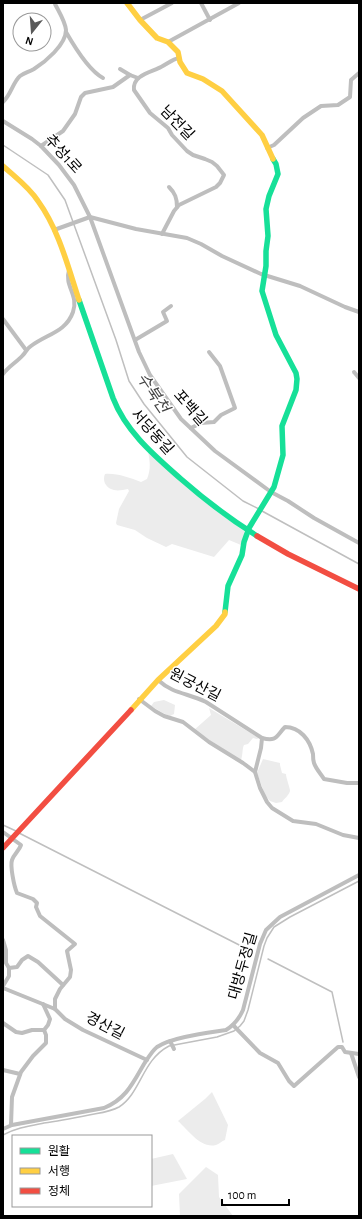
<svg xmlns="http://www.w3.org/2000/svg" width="362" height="1219" viewBox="0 0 362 1219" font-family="'Alegreya Sans','Noto Sans KR',sans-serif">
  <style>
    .green { fill: #ececec }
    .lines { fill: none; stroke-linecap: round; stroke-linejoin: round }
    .stream { stroke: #bfbfbf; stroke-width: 1.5 }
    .street { stroke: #bebebe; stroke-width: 4 }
    .fast { stroke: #16e098; stroke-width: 5.5 }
    .slow { stroke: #ffcf43; stroke-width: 5.5 }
    .jam { stroke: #f24e42; stroke-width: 5.5 }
    .labels { text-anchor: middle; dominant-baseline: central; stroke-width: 3; stroke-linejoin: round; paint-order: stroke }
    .street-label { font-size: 15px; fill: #000; stroke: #fff }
    .water-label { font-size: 16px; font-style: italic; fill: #444; stroke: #fff }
  </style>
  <rect width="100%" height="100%" fill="#fff"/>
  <g class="green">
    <path d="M148,451L212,508L244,531L245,535L241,545L229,540L214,557L172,544L166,547L147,538L135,530L117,525L116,523L119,509L129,491L128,489C123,490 118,491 114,490C106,488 102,481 105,474C117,473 130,478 141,482L147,479C151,469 150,462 148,451Z"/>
    <polygon points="164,700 175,705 174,714 170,716 163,713 151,706 154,702"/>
    <path d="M209,708L259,738L257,739L253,738L248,744L244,745C242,749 243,755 241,760H240L194,730L211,715Z"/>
    <path d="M263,759L280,763V765L282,773L286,774C286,778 290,788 290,791C289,795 284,799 282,802L276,803L270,801L265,795L257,773Z"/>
    <path d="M212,1092L228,1125L225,1140C222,1141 219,1144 216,1145C201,1149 188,1130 178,1121L205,1099Z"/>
    <polygon points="173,1154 187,1179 151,1186 151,1159"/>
    <polygon points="206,1167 218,1175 219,1197 233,1216 180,1216 179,1194"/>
  </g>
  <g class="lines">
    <g class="stream">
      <polyline points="3,145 48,175 65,200 116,340 129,381 144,404 187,457 243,501 259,509"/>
      <polyline points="262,511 359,564"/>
      <polyline points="3,825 16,831"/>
      <polyline points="19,833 251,951"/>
      <polyline points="268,959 332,992 343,1042"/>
      <path d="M3,1135C16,1128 29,1126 44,1123C59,1121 74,1118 89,1115C99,1113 110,1112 119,1107C141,1093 142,1060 169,1046L217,1037L234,1031L240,1026L244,1021L248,1010L264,946L267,938L274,927L290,917L359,881"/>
    </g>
    <g class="street">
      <polyline points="201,3 210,20"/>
      <polyline points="140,20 172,3"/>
      <path d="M66,32C74,46 88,70 103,78"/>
      <polyline points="168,42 239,3"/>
      <polyline points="120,69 130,75 138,78"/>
      <path d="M3,102C11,95 13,82 20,76C24,73 29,72 34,69C45,62 66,45 66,30C65,21 59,12 55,4"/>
      <polyline points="3,121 32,139 41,146 59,165 74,185 90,217 139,352 150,375 181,419 215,451 271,492 288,501 314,518 359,543"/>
      <polyline points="41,146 63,131 75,114 81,97 85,93 113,87 130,75"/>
      <polyline points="267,148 274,145 303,118 321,106 338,105 350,97 351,80 359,73"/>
      <path d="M169,187C175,193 177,198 177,207"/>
      <polyline points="54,230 90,217 136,229 187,238 201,244 222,256 261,274 300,286 345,307 359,312"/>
      <path d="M162,234L174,211L179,205L216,187L220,183L224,175L217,166L212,162L205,159L193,155L187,151L172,135L168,128L150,113L134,90C132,75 152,72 161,67C167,64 173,59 179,58"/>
      <polyline points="3,319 26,350"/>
      <polyline points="135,340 167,321 163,312 171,306"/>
      <polyline points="354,372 359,378"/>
      <path d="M3,374C9,366 17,362 23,355C26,352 27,348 31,346C47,334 66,332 73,312C79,295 64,286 69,270"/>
      <polyline points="191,428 201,423 214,422 221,415 235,408 220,366 209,352"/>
      <path d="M158,680C173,694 188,693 206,702L262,738C277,742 276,736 285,727C300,727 310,740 313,754C313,757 313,760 314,763C316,769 321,774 324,779L347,783H359"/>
      <polyline points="139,699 155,711 164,716 183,722 209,742 243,763 255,772"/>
      <polyline points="262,738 261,748 255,772 260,788 267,802 272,808 293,821 316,824 343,835 359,838"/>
      <path d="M3,832L21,845C19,851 14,854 12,860C10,866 14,886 17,893L33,899L37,903L36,907L40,916L75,944L67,951L71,970L70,977L60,989L55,999V1009"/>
      <polyline points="3,940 6,950 6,963 9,968 9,976 3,986"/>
      <polyline points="9,968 17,967 22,960 28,956 38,962 63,985"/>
      <polyline points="3,988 55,1009 65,1019 83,1030 147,1060"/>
      <polyline points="3,1023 16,1032 22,1033 32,1030 44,1030 48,1025 50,1019 43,1004"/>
      <polyline points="233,1025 260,1053 278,1063 289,1081 294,1086 338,1047 342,1047 345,1052 359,1054"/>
      <polyline points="170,1041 174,1049"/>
      <polyline points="351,1053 359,1077"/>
      <polyline points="3,1070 20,1074"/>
      <polyline points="11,1125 12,1097 21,1072 33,1056 46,1043 46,1035 44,1030"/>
      <path d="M3,1129L12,1125L104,1108C126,1099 133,1083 144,1064C148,1058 152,1051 157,1047C172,1037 207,1033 226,1030C234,1025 239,1019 243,1010L260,944L266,930L280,917L359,875"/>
    </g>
    <g class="fast">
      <path d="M79,300L113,398C126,432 155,456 181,479C205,500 230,519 257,536"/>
      <polyline points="225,612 228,586 242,555 244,542 249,528 274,487 283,455 282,426 296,390 297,379 296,373 276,335 262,291 266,266 266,251 268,236 266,209 269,196 278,174 276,164 273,159"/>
    </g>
    <g class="slow">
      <polyline points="127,3 140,20 157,38 168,42 178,52 180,62 187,73 203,79 222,91 262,135 273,159"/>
      <path d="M3,166C15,177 29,187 38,201C59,230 68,267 79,300"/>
      <polyline points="131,710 158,680 216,626 225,614 225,612"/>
    </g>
    <g class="jam">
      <polyline points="257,536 288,554 359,589"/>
      <polyline points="3,848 131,710"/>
    </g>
  </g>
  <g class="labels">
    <g class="street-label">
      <text transform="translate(177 123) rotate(46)">남전길</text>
      <text transform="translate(63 154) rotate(48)">추성1로</text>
      <text transform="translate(190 408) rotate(49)">포백길</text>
      <text transform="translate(152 432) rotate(48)">서당동길</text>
      <text transform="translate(195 685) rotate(27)">원궁산길</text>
      <text transform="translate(243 966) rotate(-74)">대방두정길</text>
      <text transform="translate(105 1026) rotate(27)">경산길</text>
    </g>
    <g class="water-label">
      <text transform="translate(153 393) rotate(56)">수북천</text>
    </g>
  </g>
  <rect width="362" height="1219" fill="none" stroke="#000000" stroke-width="8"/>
  <rect x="12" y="1135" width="140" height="72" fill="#ffffff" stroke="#999999"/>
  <rect x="20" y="1148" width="20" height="6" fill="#16e098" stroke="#999999"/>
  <text x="48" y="1155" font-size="12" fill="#000000">원활</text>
  <rect x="20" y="1168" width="20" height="6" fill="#ffcf43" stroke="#999999"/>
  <text x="48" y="1175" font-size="12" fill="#000000">서행</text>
  <rect x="20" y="1188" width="20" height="6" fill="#f24e42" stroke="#999999"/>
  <text x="48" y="1195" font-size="12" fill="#000000">정체</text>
  <g transform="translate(32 32) rotate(197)"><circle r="19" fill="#ffffff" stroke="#999999"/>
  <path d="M0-3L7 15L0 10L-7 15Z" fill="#595959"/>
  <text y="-6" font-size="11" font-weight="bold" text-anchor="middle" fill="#000000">N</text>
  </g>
  <path d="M222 1199v6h67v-6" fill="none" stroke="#000000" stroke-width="2"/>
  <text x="228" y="1199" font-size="12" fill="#000000" stroke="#ffffff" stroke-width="3" paint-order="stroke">100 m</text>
</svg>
